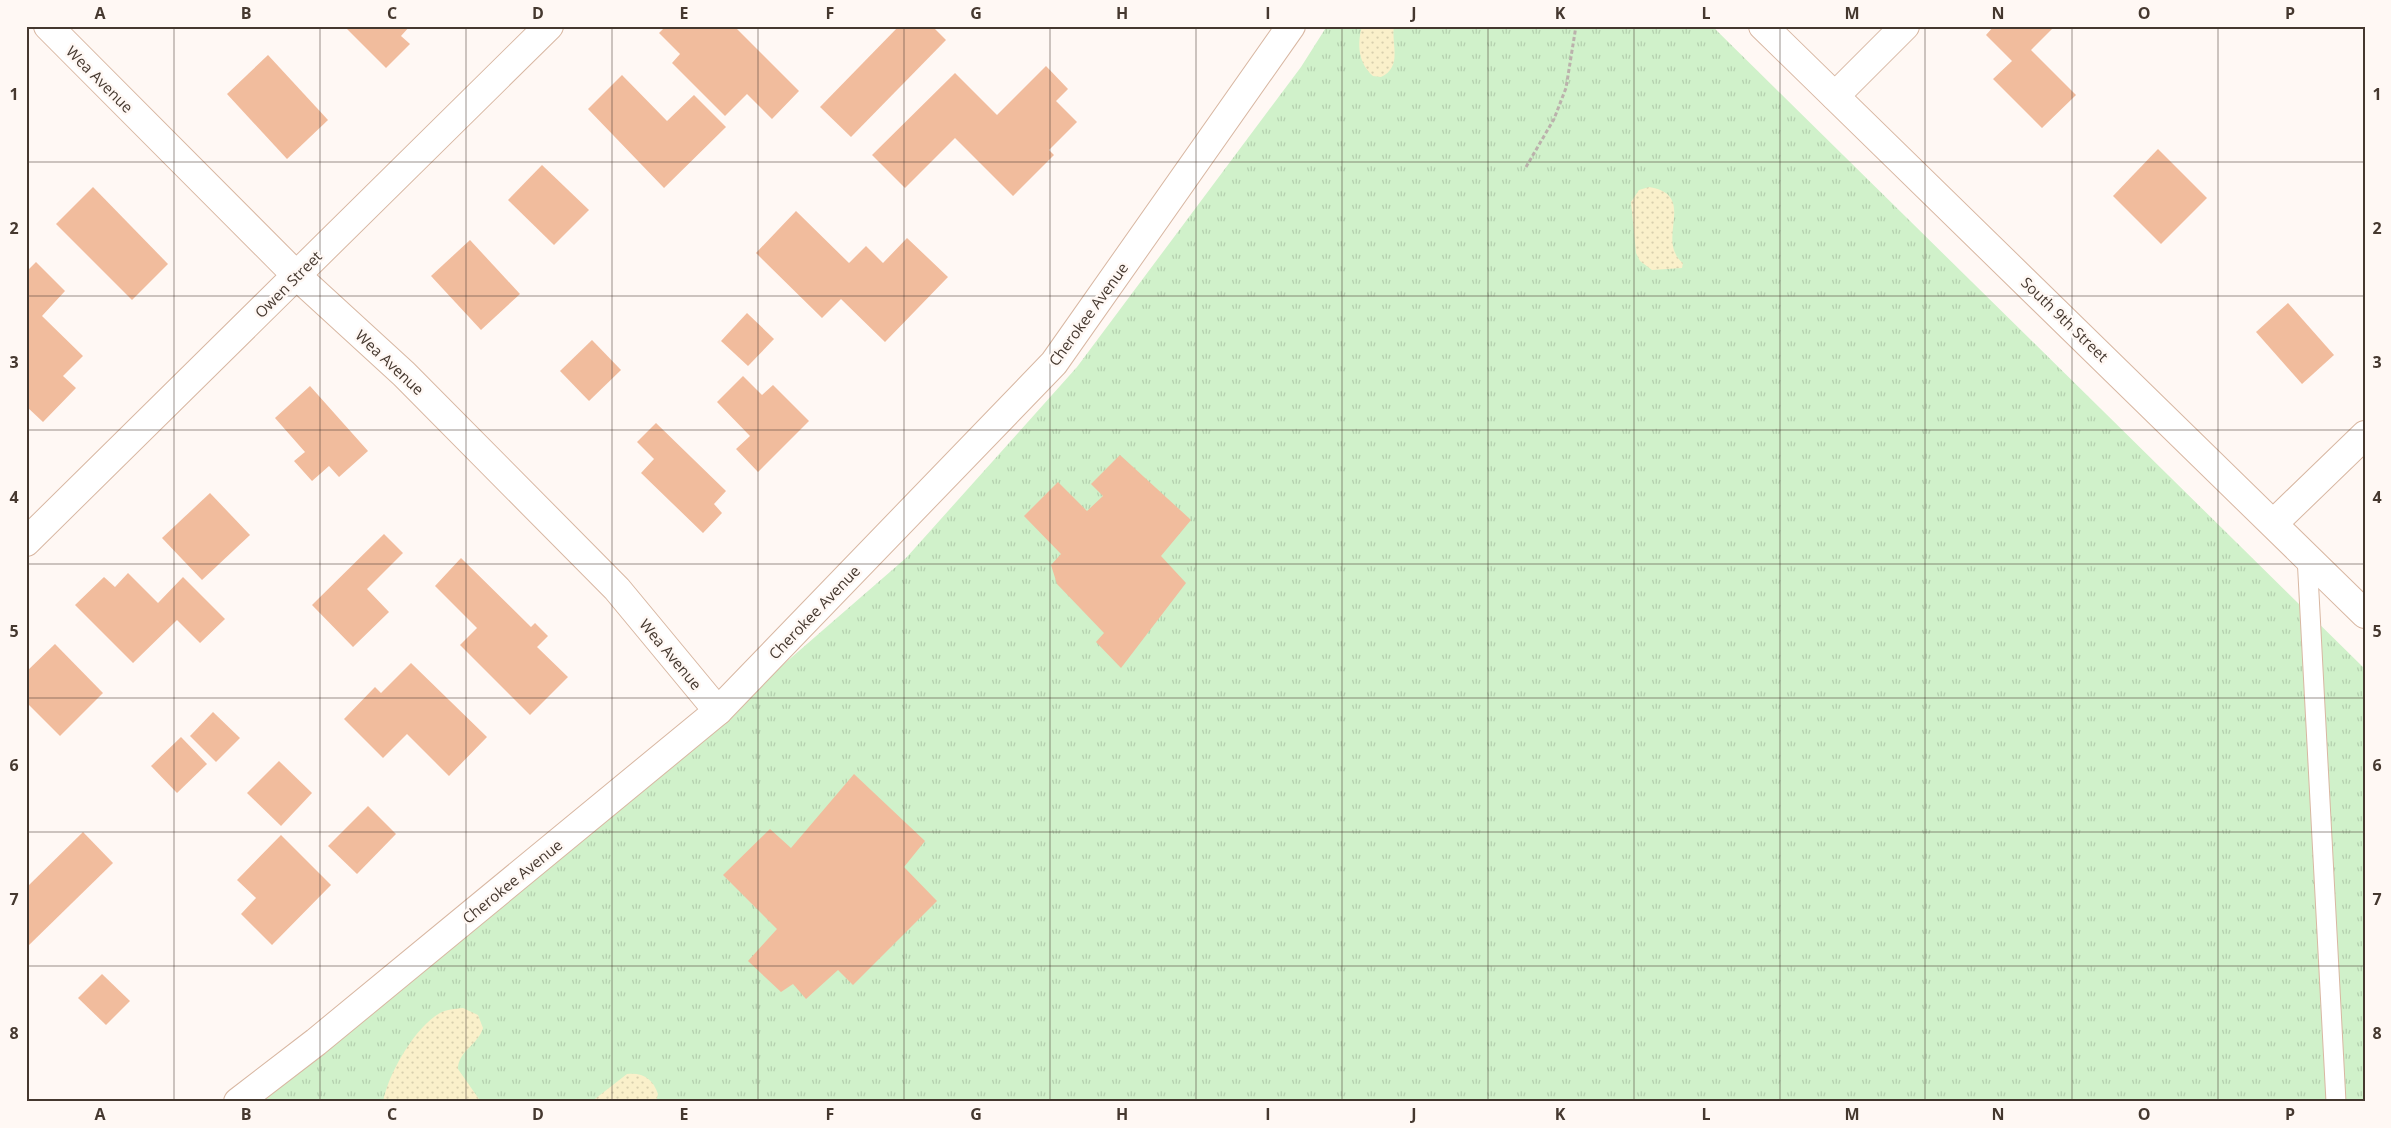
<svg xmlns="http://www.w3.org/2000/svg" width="2391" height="1128" viewBox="0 0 2391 1128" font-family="'Open Sans',sans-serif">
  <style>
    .grass { fill: url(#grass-tufts) }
    .sand { fill: url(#sand-dots) }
    .building { fill: #f1bc9d }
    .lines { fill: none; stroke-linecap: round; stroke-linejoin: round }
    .service-casing { stroke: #d8b7a2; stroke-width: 21 }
    .minor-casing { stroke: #d8b7a2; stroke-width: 30 }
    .tertiary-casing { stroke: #d8b7a2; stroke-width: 30 }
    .path { stroke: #bbb1ac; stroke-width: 3; stroke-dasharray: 4 2.5; stroke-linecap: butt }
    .service { stroke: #fff; stroke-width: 19 }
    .minor { stroke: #fff; stroke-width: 28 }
    .tertiary { stroke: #fff; stroke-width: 28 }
    .grid { fill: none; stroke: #45382f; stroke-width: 1; stroke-opacity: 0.55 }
    .labels { text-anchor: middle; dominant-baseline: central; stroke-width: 5; stroke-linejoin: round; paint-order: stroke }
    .street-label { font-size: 15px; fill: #45382f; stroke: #fff8f4 }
    .neatline { fill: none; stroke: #45382f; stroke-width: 2 }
    .grid-label { font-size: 16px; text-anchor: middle; font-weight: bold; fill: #45382f }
  </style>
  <defs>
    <pattern id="grass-tufts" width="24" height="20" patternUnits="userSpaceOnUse" patternTransform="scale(1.25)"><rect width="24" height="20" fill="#d0f1ca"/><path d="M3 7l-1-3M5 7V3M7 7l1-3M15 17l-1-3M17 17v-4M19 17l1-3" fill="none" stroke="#b4cfae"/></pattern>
    <pattern id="sand-dots" width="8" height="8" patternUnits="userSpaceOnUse" patternTransform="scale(1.25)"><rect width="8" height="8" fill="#faf0ca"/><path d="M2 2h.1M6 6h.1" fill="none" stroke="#d8cfae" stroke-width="1.8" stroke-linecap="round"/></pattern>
  </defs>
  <rect width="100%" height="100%" fill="#fff8f4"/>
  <polygon class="grass" points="1327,26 1712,26 2365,669 2365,1102 256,1102 627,800 906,558 1077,367 1301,67"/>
  <g class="sand">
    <path d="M1362,26H1394C1391,44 1403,67 1381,77L1373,76C1358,63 1357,44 1362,26Z"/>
    <path d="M1649,187C1699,195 1654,240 1683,263L1682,268L1652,270L1640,261L1636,253L1631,202L1639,190Z"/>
    <path d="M463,1008L478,1015L483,1028C478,1045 458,1051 458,1069L481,1102H383C388,1074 415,1027 440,1013C447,1009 455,1009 463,1008Z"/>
    <path d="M627,1074C643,1072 653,1079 658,1094L656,1102H591Z"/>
  </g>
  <g class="building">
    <polygon points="344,26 410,26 401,36 410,44 386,68"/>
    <polygon points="666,26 734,26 799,91 772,119 747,94 725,116 672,63 680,54 659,33"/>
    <polygon points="899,26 932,26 946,40 851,137 820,107"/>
    <polygon points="1994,26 2055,26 2031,50 2076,95 2042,128 1993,79 2012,61 1986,35"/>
    <polygon points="268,55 328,120 287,159 227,94"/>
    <polygon points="1046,66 1068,89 1056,101 1077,122 1049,150 1054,155 1013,196 955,138 905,188 872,155 955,73 997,115"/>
    <polygon points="622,75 667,121 694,95 726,127 664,188 588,109"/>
    <polygon points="2158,149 2207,198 2161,244 2113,196"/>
    <polygon points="542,165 589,210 554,245 508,200"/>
    <polygon points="93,187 168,264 132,300 56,224"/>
    <polygon points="796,211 849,263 866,246 883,263 907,238 948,277 885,342 841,299 822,318 756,253"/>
    <polygon points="470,240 520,294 481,330 431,276"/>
    <polygon points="36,262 65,291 42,316 83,356 63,376 76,388 43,422 26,406 26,272"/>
    <polygon points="2288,303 2334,355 2302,384 2256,332"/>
    <polygon points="747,313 774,339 748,366 721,341"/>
    <polygon points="592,340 621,370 589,401 560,371"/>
    <polygon points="743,376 762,395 773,385 809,421 758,472 736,449 750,436 717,402"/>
    <polygon points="310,386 368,451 339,477 329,466 312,481 294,461 305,452 275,418"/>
    <polygon points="656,423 726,491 714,504 722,513 703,533 641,473 654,459 637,442"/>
    <polygon points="1120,455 1191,520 1161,556 1186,583 1121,668 1096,642 1104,633 1057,584 1051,565 1061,554 1024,516 1058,482 1087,511 1103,496 1091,484"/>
    <polygon points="210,493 250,535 202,580 162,538"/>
    <polygon points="384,534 403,553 367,589 389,612 353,647 312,605"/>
    <polygon points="461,558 531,627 535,623 548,636 537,647 568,677 530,715 460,645 477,628 435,586"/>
    <polygon points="128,573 158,603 183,577 225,619 200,643 177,620 133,663 75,605 104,577 115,587"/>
    <polygon points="55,644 103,693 60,736 26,702 26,672"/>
    <polygon points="411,663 487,737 449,776 407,734 383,758 344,719 375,687 381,693"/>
    <polygon points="213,712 240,738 216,762 190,736"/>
    <polygon points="181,737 207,764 177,793 151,766"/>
    <polygon points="279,761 312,793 281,826 247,793"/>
    <polygon points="854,774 925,841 904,867 937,901 853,985 838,970 806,999 793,984 781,992 748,961 777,929 723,875 770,829 791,848"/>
    <polygon points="368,806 396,834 357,874 328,846"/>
    <polygon points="83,832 113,863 27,947 26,888"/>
    <polygon points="281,835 331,885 272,945 241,914 256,898 237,880"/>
    <polygon points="102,974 130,1001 106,1025 78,998"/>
  </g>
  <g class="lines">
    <defs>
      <polyline id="service" points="2307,556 2336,1102"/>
      <g id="minor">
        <polyline points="48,26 297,276 404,374 617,589 718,711"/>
        <polyline points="1835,96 1905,26"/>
        <polyline points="2274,523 2365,435"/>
        <polyline points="26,542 549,26"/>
        <polyline points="238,1102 316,1042 718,711 1054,363 1291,26"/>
      </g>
      <polyline id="tertiary" points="1763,26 2365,614"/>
    </defs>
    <use href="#service" class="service-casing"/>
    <use href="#minor" class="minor-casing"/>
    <use href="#tertiary" class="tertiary-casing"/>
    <polyline class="path" points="1526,167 1554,119 1566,88 1576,26"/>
    <use href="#service" class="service"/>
    <use href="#minor" class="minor"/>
    <use href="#tertiary" class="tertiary"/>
  </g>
  <path class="grid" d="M174,26V1102M320,26V1102M466,26V1102M612,26V1102M758,26V1102M904,26V1102M1050,26V1102M1196,26V1102M1342,26V1102M1488,26V1102M1634,26V1102M1780,26V1102M1925,26V1102M2072,26V1102M2218,26V1102M26,162H2365M26,296H2365M26,430H2365M26,564H2365M26,698H2365M26,832H2365M26,966H2365"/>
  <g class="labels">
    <g class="street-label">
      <text transform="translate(100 79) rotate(45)">Wea Avenue</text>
      <text transform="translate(288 284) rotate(-45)">Owen Street</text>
      <text transform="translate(1088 314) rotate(-54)">Cherokee Avenue</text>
      <text transform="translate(2065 319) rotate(44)">South 9th Street</text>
      <text transform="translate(390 362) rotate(43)">Wea Avenue</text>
      <text transform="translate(814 612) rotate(-46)">Cherokee Avenue</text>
      <text transform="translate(671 654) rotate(50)">Wea Avenue</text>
      <text transform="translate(512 881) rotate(-39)">Cherokee Avenue</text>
    </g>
  </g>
  <rect width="2391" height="1128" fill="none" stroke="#fff8f4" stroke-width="55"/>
  <rect x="28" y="28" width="2336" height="1072" class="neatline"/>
  <g class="grid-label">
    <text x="100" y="19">A</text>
    <text x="246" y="19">B</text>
    <text x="392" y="19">C</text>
    <text x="538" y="19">D</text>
    <text x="684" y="19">E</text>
    <text x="830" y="19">F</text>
    <text x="976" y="19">G</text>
    <text x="1122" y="19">H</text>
    <text x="1268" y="19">I</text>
    <text x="1414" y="19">J</text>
    <text x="1560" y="19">K</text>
    <text x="1706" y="19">L</text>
    <text x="1852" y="19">M</text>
    <text x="1998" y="19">N</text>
    <text x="2144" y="19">O</text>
    <text x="2290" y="19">P</text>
    <text x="14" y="100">1</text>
    <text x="2377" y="100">1</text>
    <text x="14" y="234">2</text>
    <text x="2377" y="234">2</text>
    <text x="14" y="368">3</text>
    <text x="2377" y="368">3</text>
    <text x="14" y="503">4</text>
    <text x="2377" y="503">4</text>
    <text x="14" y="637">5</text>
    <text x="2377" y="637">5</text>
    <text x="14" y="771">6</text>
    <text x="2377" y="771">6</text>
    <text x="14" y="905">7</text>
    <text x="2377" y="905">7</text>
    <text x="14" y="1039">8</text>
    <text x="2377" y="1039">8</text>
    <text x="100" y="1120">A</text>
    <text x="246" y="1120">B</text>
    <text x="392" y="1120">C</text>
    <text x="538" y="1120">D</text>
    <text x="684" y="1120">E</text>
    <text x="830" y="1120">F</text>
    <text x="976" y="1120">G</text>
    <text x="1122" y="1120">H</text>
    <text x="1268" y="1120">I</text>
    <text x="1414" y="1120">J</text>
    <text x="1560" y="1120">K</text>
    <text x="1706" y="1120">L</text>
    <text x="1852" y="1120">M</text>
    <text x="1998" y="1120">N</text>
    <text x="2144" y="1120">O</text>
    <text x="2290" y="1120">P</text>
  </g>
</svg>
